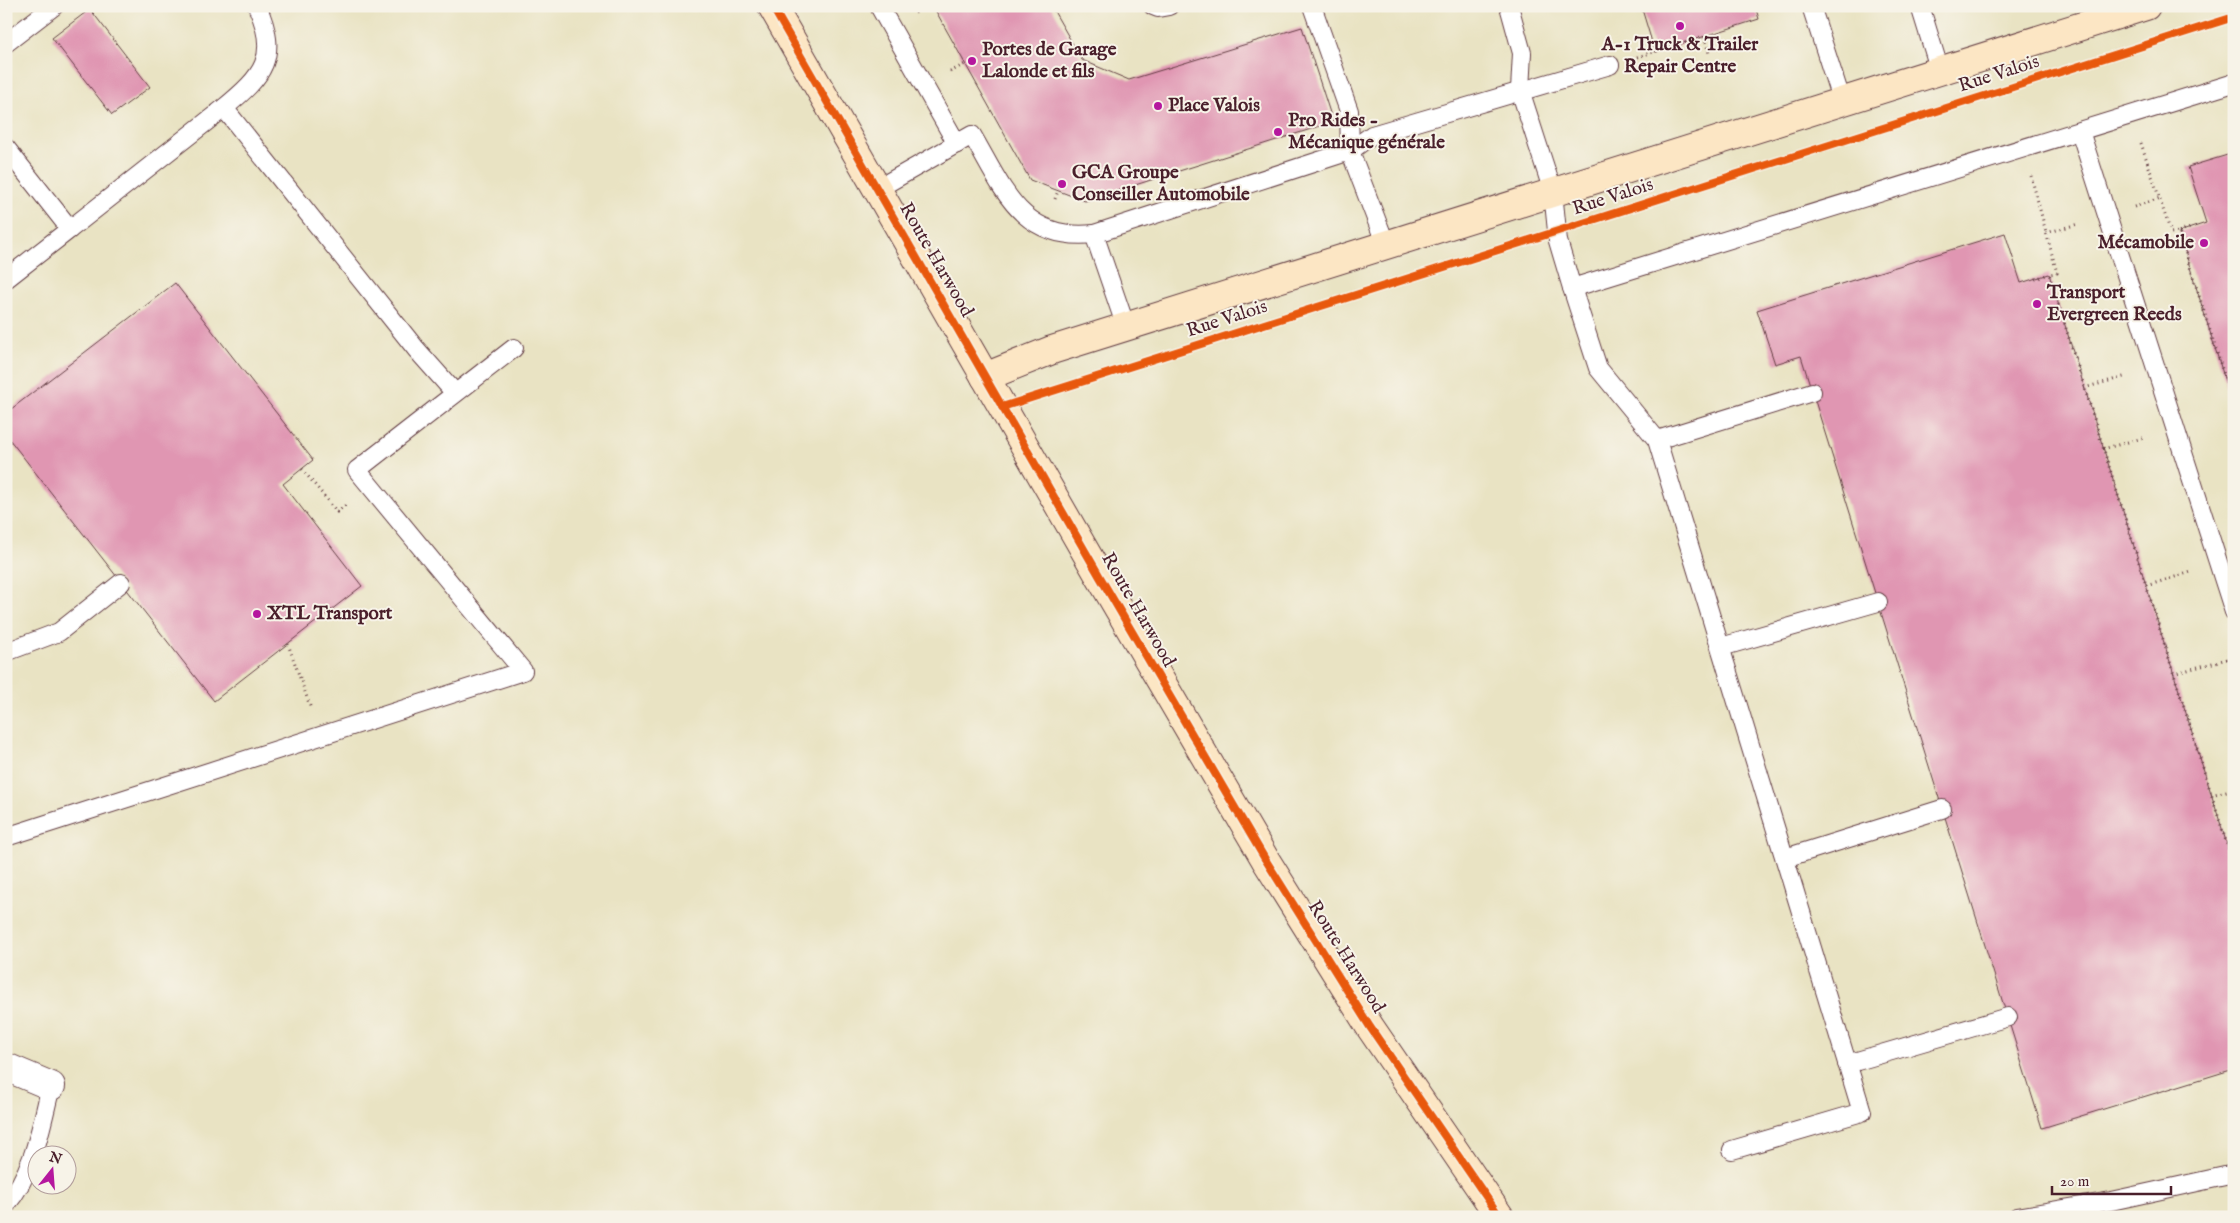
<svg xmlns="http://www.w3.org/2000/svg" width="2240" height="1223" viewBox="0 0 2240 1223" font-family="'IM FELL English',serif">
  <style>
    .building { fill: #e096b2 }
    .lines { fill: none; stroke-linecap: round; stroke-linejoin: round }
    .lane-casing { stroke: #623c42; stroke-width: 20 }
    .street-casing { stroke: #623c42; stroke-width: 30 }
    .secondary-casing { stroke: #623c42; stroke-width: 30 }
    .path { stroke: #623c42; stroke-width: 3; stroke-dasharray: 1 4; stroke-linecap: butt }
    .lane { stroke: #fff; stroke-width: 18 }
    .street { stroke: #fff; stroke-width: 28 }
    .secondary { stroke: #fce6c4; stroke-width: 28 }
    .cycleway-casing { stroke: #f7f3e8; stroke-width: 11 }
    .cycleway { stroke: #e8590c; stroke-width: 8 }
    .poi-dot { fill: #b5179e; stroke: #f7f3e8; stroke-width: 2 }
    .labels { text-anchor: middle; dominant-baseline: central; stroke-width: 4; stroke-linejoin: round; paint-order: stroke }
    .poi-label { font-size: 19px; font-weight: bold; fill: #4a1f2b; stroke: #f7f3e8; text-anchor: start }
    .street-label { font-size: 19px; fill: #4a1f2b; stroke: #f7f3e8 }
  </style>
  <rect width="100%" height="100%" fill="#f7f3e8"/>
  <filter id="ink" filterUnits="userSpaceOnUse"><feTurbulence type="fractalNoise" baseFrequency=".02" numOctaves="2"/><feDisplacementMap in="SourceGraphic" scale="10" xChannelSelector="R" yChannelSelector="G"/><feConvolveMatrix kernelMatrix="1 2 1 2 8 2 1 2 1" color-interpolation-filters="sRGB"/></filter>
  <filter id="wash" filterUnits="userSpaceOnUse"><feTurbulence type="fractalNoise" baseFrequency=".0096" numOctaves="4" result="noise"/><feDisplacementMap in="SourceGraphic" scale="20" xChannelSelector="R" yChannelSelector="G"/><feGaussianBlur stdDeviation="1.12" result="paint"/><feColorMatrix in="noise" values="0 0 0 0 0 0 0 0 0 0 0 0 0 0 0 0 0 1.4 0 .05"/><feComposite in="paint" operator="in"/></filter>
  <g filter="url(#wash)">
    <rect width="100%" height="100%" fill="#e9e3c3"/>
    <g id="blocks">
      <g class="building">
        <polygon points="933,6 1051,6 1082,60 1129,80 1302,27 1333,122 1085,201 1030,180"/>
        <polygon points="1641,6 1755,6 1759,19 1655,52"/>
        <polygon points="90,9 150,87 112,115 52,38"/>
        <polygon points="2234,153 2234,406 2233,406 2179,232 2206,223 2188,167"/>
        <polygon points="2005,233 2021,283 2049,274 2234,867 2234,1069 2042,1128 1801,356 1775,364 1757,310"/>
        <polygon points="175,283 313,460 283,484 362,586 214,701 6,435 6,413"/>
      </g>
    </g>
  </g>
  <g filter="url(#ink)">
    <use href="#blocks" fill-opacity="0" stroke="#623c42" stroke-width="1"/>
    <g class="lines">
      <defs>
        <g id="lane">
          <polyline points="879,6 957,144"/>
          <polyline points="1153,6 1158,8 1169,6"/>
          <polyline points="1312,6 1349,111 1350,151"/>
          <polyline points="1509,6 1522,53 1520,90 1553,192 1558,241 1572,288 2234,83"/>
          <polyline points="1811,6 1842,102"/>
          <polyline points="1920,6 1940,71"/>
          <polyline points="6,43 54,6"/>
          <path d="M224,108C263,76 280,57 257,6"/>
          <polyline points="2080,131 2234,612"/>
          <polyline points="6,148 70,229 6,279"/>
          <polyline points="1350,151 1372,135 1610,65"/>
          <path d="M877,189L972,135C1003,188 1021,242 1094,234L1350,151L1386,245"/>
          <polyline points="70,229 224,108 416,349 455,393"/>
          <polyline points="1094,234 1126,327"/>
          <polyline points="1572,288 1598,368 1657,440 1862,1112 1732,1150"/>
          <polyline points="1657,440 1812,392"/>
          <polyline points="1721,647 1878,602"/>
          <polyline points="6,652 59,632 121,583"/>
          <polyline points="6,837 523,671 357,470 514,348"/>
          <polyline points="1785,858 1942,809"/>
          <polyline points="1847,1064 2008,1017"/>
          <path d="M6,1205C34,1172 41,1126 51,1086"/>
          <polyline points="2017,1217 2111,1201 2234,1174"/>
        </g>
        <polyline id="street" points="6,1067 51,1086"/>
        <g id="secondary">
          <polyline points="772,6 1100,577 1265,859 1370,1027 1500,1217"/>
          <polyline points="985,377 1052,350 2146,6"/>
        </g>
      </defs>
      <use href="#lane" class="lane-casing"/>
      <use href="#street" class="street-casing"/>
      <use href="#secondary" class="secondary-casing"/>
      <g class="path">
        <polyline points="915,13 928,6"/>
        <polyline points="1637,57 1704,37 1709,53"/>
        <polyline points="950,72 965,64"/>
        <polyline points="2141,143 2171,233 2179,232 2234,407"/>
        <polyline points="2031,176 2057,273 2049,274 2234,867"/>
        <polyline points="1055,199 1058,191"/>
        <polyline points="2134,207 2160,198"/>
        <polyline points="2179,232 2193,227"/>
        <polyline points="2046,233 2078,224"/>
        <polyline points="2035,279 2049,274"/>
        <polyline points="2084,388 2127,376"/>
        <polyline points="2103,449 2146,437"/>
        <polyline points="302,469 337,512 347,504"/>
        <polyline points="2146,586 2191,572"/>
        <polyline points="288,644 311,709"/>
        <polyline points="2173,674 2234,657"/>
        <polyline points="2211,795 2234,789"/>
      </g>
      <use href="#lane" class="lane"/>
      <use href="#street" class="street"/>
      <use href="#secondary" class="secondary"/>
      <defs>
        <g id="cycleway">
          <polyline points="772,6 1100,577 1265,859 1370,1027 1500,1217"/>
          <polyline points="1002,407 2234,17"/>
        </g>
      </defs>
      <use href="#cycleway" class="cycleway-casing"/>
      <use href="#cycleway" class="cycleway"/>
    </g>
  </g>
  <g class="poi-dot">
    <circle cx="1680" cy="26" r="5"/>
    <circle cx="972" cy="61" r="5"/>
    <circle cx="1158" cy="106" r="5"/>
    <circle cx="1278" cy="132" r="5"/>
    <circle cx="1062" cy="184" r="5"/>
    <circle cx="2204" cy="243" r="5"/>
    <circle cx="2037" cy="304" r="5"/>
    <circle cx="257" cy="614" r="5"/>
  </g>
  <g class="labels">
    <g class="poi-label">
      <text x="1680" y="45" text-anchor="middle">A-1 Truck &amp; Trailer<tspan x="1680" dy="22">Repair Centre</tspan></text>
      <text x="982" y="50">Portes de Garage<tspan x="982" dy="22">Lalonde et fils</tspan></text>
      <text x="1168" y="106">Place Valois</text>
      <text x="1288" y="121">Pro Rides -<tspan x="1288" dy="22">Mécanique générale</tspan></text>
      <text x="1072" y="173">GCA Groupe<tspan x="1072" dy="22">Conseiller Automobile</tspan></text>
      <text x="2194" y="243" text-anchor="end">Mécamobile</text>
      <text x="2047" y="293">Transport<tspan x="2047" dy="22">Evergreen Reeds</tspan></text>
      <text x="267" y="614">XTL Transport</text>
    </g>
    <g class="street-label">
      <text transform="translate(1999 74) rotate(-18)">Rue Valois</text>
      <text transform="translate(1613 197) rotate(-18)">Rue Valois</text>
      <text transform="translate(936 260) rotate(60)">Route Harwood</text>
      <text transform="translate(1227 319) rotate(-18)">Rue Valois</text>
      <text transform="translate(1138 610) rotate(60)">Route Harwood</text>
      <text transform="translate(1346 957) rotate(58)">Route Harwood</text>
    </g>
  </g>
  <rect width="2240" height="1223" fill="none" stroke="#f7f3e8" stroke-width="25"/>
  <g transform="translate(52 1170) rotate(17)"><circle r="24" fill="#f7f3e8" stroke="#b29e9c"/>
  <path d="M0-4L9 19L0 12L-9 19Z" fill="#b5179e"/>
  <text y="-8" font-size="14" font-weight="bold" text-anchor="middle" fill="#4a1f2b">N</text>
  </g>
  <path d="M2052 1186v8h119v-8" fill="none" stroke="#4a1f2b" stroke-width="2.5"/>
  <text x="2060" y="1186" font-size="15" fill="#4a1f2b" stroke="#f7f3e8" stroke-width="4" paint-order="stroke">20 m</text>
</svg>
